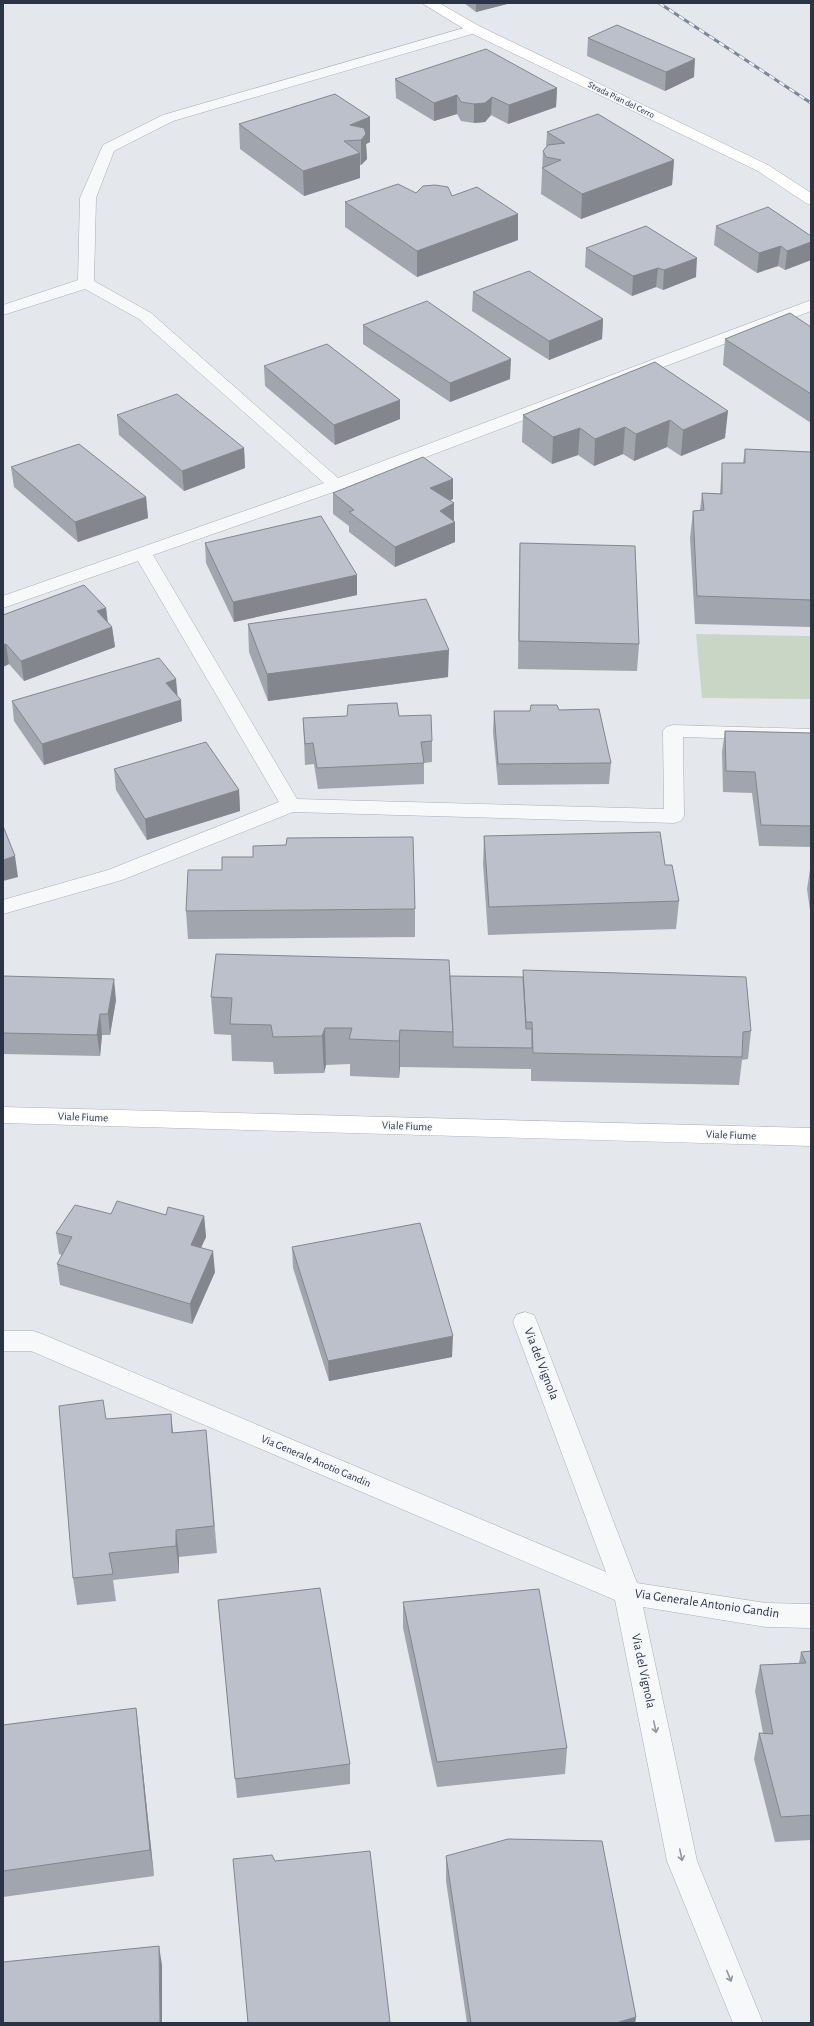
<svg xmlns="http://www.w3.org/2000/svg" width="814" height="2026" viewBox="0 0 814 2026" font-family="'Alegreya Sans',sans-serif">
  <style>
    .green { fill: #c9d6c5 }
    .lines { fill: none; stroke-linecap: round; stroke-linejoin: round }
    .street-casing { stroke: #a9aeb7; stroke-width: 1 }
    .secondary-casing { stroke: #a9aeb7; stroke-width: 1 }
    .street { fill: #f7f8fa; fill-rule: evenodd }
    .secondary { fill: #fff; fill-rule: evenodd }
    .rail-casing { stroke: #7d8696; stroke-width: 3 }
    .rail { stroke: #f4f6f9; stroke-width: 2; stroke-dasharray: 6; stroke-linecap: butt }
    .wall { fill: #a1a5ae }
    .shaded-wall { fill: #83868d }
    .building { fill: #bbc0ca; stroke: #83868d }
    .oneway { stroke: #9196a0 }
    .labels { text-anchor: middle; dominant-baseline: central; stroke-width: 3; stroke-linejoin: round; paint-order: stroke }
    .far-street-label { font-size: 9px; fill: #2b3445; stroke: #f4f6f9 }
    .street-label { font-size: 11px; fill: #2b3445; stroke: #f4f6f9 }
    .near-street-label { font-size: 13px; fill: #2b3445; stroke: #f4f6f9 }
  </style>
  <rect width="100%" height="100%" fill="#e4e7ec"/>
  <polygon class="green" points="696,634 811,636 811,699 702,698"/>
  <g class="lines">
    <defs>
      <g id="street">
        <polygon points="474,25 479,26 481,29 479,32 173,121 114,151 96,198 94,281 151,313 338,478 811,300 811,311 342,489 153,555 297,799 664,809 663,731 666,727 673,725 811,729 811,741 683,737 684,816 681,821 674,823 293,812 122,880 3,914 3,900 108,870 279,802 138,561 3,608 3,596 324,483 139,319 85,289 3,315 3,305 78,280 80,198 103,145 163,115"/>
        <polygon points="525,1312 534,1315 537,1322 637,1583 766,1603 811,1604 811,1628 766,1627 643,1607 697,1861 763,2023 733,2023 667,1861 615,1600 31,1351 3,1351 3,1331 33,1331 42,1334 606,1572 513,1322 516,1315"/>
      </g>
      <g id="secondary">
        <polygon points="422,3 439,3 479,26 768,165 811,193 811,205 806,203 758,171 469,32"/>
        <polygon points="3,1107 811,1128 811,1146 3,1123"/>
      </g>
    </defs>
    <use href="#street" class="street-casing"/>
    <use href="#secondary" class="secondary-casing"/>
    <use href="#street" class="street"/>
    <use href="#secondary" class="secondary"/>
    <defs>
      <polyline id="rail" points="659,3 811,103"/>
    </defs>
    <use href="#rail" class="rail-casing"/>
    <use href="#rail" class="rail"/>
  </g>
  <g class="wall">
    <polygon points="464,3 511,3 476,12"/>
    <polygon points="588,38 694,77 665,91 587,56"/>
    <polygon points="395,79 557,88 556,107 508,124 491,115 485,122 474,123 461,121 457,114 434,121 396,98"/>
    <polygon points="370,117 370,142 366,144 367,159 361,165 360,165 360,178 304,196 240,149 239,124"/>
    <polygon points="547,132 674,160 672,185 581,219 541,194 543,151 546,147"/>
    <polygon points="416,193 452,196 518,214 518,240 417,277 345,227 345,202"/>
    <polygon points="716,226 811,236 811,260 785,270 778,266 757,273 714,245"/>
    <polygon points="586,248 696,277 663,290 656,287 632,296 585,267"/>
    <polygon points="473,292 603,319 602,339 549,360 472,311"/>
    <polygon points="363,325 510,379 450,402 363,344"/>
    <polygon points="811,327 811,423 723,365 725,339"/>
    <polygon points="655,362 725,438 681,456 667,447 634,461 623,454 594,466 578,455 552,464 522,442 523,415"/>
    <polygon points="264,366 400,419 335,445 265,386"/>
    <polygon points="117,415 244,448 245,468 184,491 119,435"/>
    <polygon points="745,449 811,452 811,627 695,624 690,538 693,511 700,510 702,493 720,494 722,463 743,463"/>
    <polygon points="11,467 146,497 148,518 78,542 14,487"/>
    <polygon points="333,493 453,499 450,500 454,503 454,521 455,522 455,542 395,567 349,532 349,526 333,514"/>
    <polygon points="205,543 357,575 357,595 234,622 206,563"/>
    <polygon points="520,543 639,644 637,671 518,669 519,571"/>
    <polygon points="106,608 108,622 112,627 115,647 24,681 9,664 3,667 3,615"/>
    <polygon points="248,624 448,677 268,701 249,652"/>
    <polygon points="177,696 182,721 44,765 14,721 12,701"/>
    <polygon points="559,710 611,763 609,784 498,785 493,732 494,711 530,711"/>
    <polygon points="303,718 432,741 432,762 424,763 424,784 318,789 314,764 305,765"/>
    <polygon points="725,731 811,733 811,847 759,846 752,793 723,792 722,752"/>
    <polygon points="114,769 239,790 240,811 147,840 116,790"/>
    <polygon points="484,836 665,865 679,901 676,929 488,935 483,864"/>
    <polygon points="286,845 415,909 415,937 188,939 186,911 222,870 253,857"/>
    <polygon points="811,863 811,918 807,889"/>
    <polygon points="523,970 751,1031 748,1059 742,1060 739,1085 531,1081 531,1062 531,1069 400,1067 399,1078 350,1076 350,1064 326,1065 324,1073 274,1074 273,1062 232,1061 231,1035 214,1034 211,997 450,976 523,977"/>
    <polygon points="3,976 116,1000 110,1035 102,1035 100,1056 3,1054"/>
    <polygon points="166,1215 204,1216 206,1237 201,1248 215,1272 192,1324 60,1285 57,1264 62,1255 59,1254 56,1233"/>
    <polygon points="292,1247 452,1357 329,1381 293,1268"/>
    <polygon points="106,1419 173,1433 209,1458 217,1553 179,1557 179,1573 113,1580 116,1601 77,1605 73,1578"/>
    <polygon points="218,1600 350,1764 350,1784 237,1798"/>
    <polygon points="403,1602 567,1748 565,1774 437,1787 403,1628"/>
    <polygon points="811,1651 811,1840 775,1842 754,1759 759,1733 763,1733 755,1691 760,1665 799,1663 801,1652"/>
    <polygon points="136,1708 139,1734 154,1876 3,1897 3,1725"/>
    <polygon points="446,1856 636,2017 635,2023 467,2023 446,1881"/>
  </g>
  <g class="shaded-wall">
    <polygon points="476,3 511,3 476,12"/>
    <polygon points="695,59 694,77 665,91 666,72"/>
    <polygon points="557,88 556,107 508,124 509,105"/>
    <polygon points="457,95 457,114 434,121 434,103"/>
    <polygon points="492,97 491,115 485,122 474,123 474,104"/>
    <polygon points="370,117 370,142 366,144 367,159 361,165 361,140 350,125"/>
    <polygon points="360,153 360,178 304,196 303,171"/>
    <polygon points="674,160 672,185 581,219 582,194"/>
    <polygon points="518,214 518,240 417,277 417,251"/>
    <polygon points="811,242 811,260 785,270 787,251"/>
    <polygon points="781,246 778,266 757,273 759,253"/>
    <polygon points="697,258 696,277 663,290 664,270"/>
    <polygon points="658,268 656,287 632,296 633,276"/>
    <polygon points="603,319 602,339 549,360 549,341"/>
    <polygon points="511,359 510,379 450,402 450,383"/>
    <polygon points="400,400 400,419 335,445 334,425"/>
    <polygon points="728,411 725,438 681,456 683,430"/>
    <polygon points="670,420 667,447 634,461 636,434"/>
    <polygon points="625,427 623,454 594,466 595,439"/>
    <polygon points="580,428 578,455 552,464 553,437"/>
    <polygon points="244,448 245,468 184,491 182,471"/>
    <polygon points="453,479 453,499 430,509 430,488"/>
    <polygon points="146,497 148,518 78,542 75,522"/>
    <polygon points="454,503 454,522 455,522 455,542 395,567 395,547 440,511"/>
    <polygon points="357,575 357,595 234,622 233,602"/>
    <polygon points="106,608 108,628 112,627 115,647 24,681 21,661 97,611"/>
    <polygon points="6,644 9,664 3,667 3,645"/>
    <polygon points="449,650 448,677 268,701 267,674"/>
    <polygon points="176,679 178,700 166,683"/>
    <polygon points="181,700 182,721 44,765 42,744"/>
    <polygon points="239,790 240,811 147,840 145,819"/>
    <polygon points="15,856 18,877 3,881 3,860"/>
    <polygon points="114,979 116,1000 110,1035 108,1014"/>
    <polygon points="100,1014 102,1035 100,1056 97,1035"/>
    <polygon points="325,1028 326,1065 324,1073 322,1036"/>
    <polygon points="400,1030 400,1067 399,1078 399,1041"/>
    <polygon points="204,1216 206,1237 192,1266 191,1245"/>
    <polygon points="213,1251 215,1272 192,1324 190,1304"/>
    <polygon points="453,1336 452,1357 329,1381 328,1361"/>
    <polygon points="171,1414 174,1442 172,1433"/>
    <polygon points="176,1530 179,1557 179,1573 176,1546"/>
    <polygon points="136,1708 139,1734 154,1876 150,1850"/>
    <polygon points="159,1946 162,1965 162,2023 160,2023"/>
    <polygon points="636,2017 635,2023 616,2023"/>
  </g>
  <g class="building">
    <polygon points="617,25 695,59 666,72 588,38"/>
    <polygon points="486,49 557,88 509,105 492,97 485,103 474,104 461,102 457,95 434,103 395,79"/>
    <polygon points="335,94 370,117 350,125 364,128 366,134 361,140 344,141 360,153 303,171 239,124"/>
    <polygon points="598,114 674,160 582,194 542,168 561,160 546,157 543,151 548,145 565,143 547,132"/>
    <polygon points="398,184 416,193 423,186 435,185 448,187 452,196 477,187 518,214 417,251 345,202"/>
    <polygon points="768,207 811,236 811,242 787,251 781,246 759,253 716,226"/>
    <polygon points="646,226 697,258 664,270 658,268 633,276 586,248"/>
    <polygon points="529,271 603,319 549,341 473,292"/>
    <polygon points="427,301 511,359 450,383 363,325"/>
    <polygon points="790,313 811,327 811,394 725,339"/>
    <polygon points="327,344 400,400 334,425 264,366"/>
    <polygon points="655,362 728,411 683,430 670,420 636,434 625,427 595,439 580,428 553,437 523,415"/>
    <polygon points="177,394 244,448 182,471 117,415"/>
    <polygon points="79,444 146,497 75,522 11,467"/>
    <polygon points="745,449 811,452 811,600 697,596 693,511 704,510 702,493 722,494 722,463 745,463"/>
    <polygon points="423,457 453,479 430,488 454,503 440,511 455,522 395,547 349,512 354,510 333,493"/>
    <polygon points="321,516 357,575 233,602 205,543"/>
    <polygon points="520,543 635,546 639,644 519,641"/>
    <polygon points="84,585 106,608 97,611 112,627 21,661 6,644 3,645 3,615"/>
    <polygon points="426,599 449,650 267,674 248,624"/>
    <polygon points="159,658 176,679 166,683 181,700 42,744 12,701"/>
    <polygon points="397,703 399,716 431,715 432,741 421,742 424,763 317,768 313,743 305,744 303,718 347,716 348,705"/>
    <polygon points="531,705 557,705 559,710 599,709 611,763 498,764 494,711 530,711"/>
    <polygon points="725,731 811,733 811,826 761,825 755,772 726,771"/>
    <polygon points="206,742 239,790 145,819 114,769"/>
    <polygon points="3,826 15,856 3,860"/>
    <polygon points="660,832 665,865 672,865 679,901 489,907 484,836"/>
    <polygon points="413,837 415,909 186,911 188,870 222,870 222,857 253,857 253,846 286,845 287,838"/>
    <polygon points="216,954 449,960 453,1032 400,1030 399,1041 349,1039 352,1028 325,1028 322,1036 273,1037 271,1025 230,1024 232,998 211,997"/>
    <polygon points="523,970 746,977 751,1031 743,1032 742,1057 533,1053 532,1022 526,1022"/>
    <polygon points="3,976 114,979 108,1014 100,1014 97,1035 3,1033"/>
    <polygon points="450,976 523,977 526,1029 532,1029 532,1048 453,1047 453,1032"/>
    <polygon points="117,1201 166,1215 168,1207 204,1216 191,1245 213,1251 190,1304 57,1264 72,1237 56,1233 75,1205 111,1214"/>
    <polygon points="420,1223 453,1336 328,1361 292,1247"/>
    <polygon points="103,1400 106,1419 171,1414 172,1433 206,1430 214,1526 176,1530 176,1546 109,1553 113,1574 73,1578 59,1406"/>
    <polygon points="320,1588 350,1764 235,1779 218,1600"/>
    <polygon points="539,1589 567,1748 437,1762 403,1602"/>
    <polygon points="811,1651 811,1815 781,1817 759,1733 773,1734 760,1665 806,1663 801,1652"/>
    <polygon points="136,1708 150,1850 3,1871 3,1725"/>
    <polygon points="508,1839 602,1841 636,2017 616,2023 471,2023 446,1856"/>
    <polygon points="370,1851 390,2022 382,2023 248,2023 233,1859 272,1855 275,1861"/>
    <polygon points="159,1946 160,2023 3,2023 3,1962"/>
  </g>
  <defs><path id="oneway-shaft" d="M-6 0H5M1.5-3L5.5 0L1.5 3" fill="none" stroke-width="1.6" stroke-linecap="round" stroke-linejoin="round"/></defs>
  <g class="oneway">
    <use href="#oneway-shaft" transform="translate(655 1727) rotate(78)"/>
    <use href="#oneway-shaft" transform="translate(681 1855) rotate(78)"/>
    <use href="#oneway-shaft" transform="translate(729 1976) rotate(68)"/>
  </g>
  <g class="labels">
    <g class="far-street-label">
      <text transform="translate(621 100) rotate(26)">Strada Pian del Cerro</text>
    </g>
    <g class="street-label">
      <text transform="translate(83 1117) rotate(2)">Viale Fiume</text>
      <text transform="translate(407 1126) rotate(2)">Viale Fiume</text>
      <text transform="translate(731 1135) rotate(2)">Viale Fiume</text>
      <text transform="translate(316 1461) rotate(23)">Via Generale Anotio Gandin</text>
    </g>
    <g class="near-street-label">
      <text transform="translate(541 1364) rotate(69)">Via del Vignola</text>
      <text transform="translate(707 1604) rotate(8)">Via Generale Antonio Gandin</text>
      <text transform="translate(643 1671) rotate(78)">Via del Vignola</text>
    </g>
  </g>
  <rect width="814" height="2026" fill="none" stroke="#2b3445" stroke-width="8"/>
</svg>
